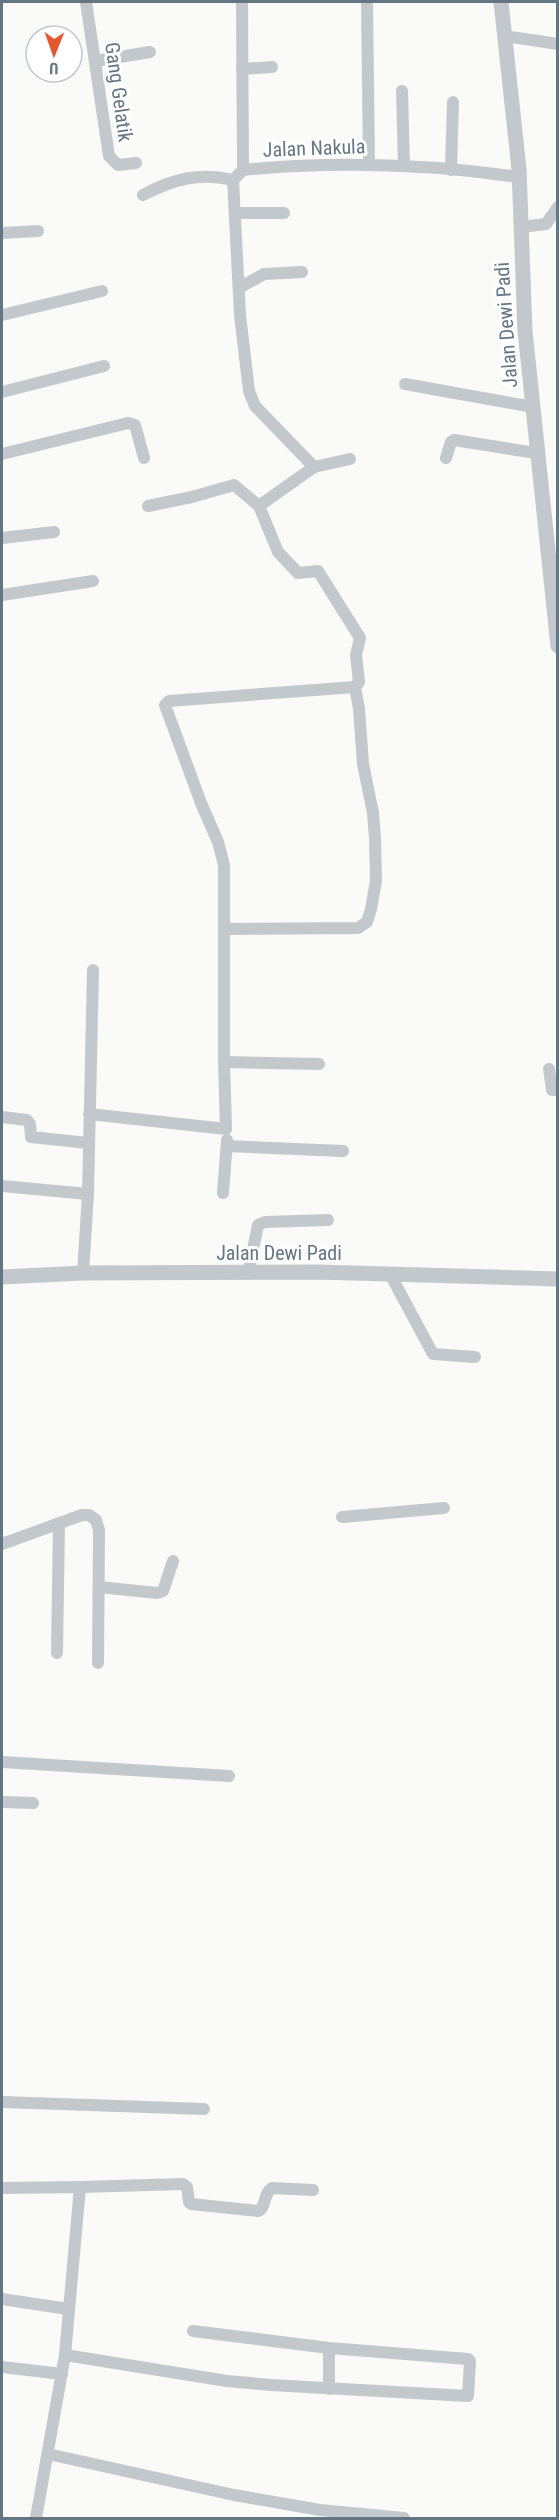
<svg xmlns="http://www.w3.org/2000/svg" width="559" height="2520" viewBox="0 0 559 2520" font-family="'Roboto Condensed',sans-serif">
  <style>
    .lines { fill: none; stroke-linecap: round; stroke-linejoin: round }
    .minor { stroke: #c3c8cc; stroke-width: 12 }
    .tertiary { stroke: #c3c8cc; stroke-width: 15 }
    .labels { text-anchor: middle; dominant-baseline: central; stroke-width: 6; stroke-linejoin: round; paint-order: stroke }
    .street-label { font-size: 20px; fill: #657683; stroke: #fff }
  </style>
  <rect width="100%" height="100%" fill="#fafaf8"/>
  <g class="lines">
    <g class="minor">
      <polyline points="86,2 109,156 118,165 136,163"/>
      <polyline points="242,2 243,170"/>
      <polyline points="367,2 369,165"/>
      <polyline points="505,36 558,44"/>
      <polyline points="95,61 150,52"/>
      <polyline points="242,69 272,67"/>
      <polyline points="402,91 404,166"/>
      <path d="M243,170C335,161 427,164 518,177"/>
      <polyline points="451,170 453,102"/>
      <path d="M143,195C173,179 200,172 233,180"/>
      <polyline points="235,213 284,213"/>
      <polyline points="521,227 546,224 558,207"/>
      <polyline points="2,233 38,231"/>
      <polyline points="239,288 264,274 302,272"/>
      <polyline points="2,315 102,291"/>
      <polyline points="405,384 533,407"/>
      <polyline points="2,392 104,366"/>
      <polyline points="2,454 128,423 135,425 144,458"/>
      <polyline points="446,458 451,442 454,440 536,453"/>
      <polyline points="314,467 350,459"/>
      <polyline points="148,506 192,497 234,485 259,506"/>
      <polyline points="2,538 54,532"/>
      <polyline points="2,595 93,581"/>
      <polyline points="224,929 358,928 367,922 371,909 376,881 375,838 373,813 363,764 359,709 355,687 359,682 356,655 360,638 318,571 298,573 278,552 259,506 314,467 255,406 249,391 240,315 233,180 243,170"/>
      <polyline points="224,1062 319,1064"/>
      <polyline points="549,1069 552,1090 558,1090"/>
      <polyline points="89,1114 226,1129 224,1062 224,865 218,842 201,803 165,705 169,701 355,687"/>
      <polyline points="2,1117 27,1120 30,1124 31,1137 88,1143"/>
      <polyline points="227,1146 343,1151"/>
      <polyline points="2,1186 88,1194"/>
      <polyline points="223,1193 227,1140"/>
      <polyline points="83,1273 88,1194 93,970"/>
      <polyline points="248,1274 258,1225 265,1222 328,1220"/>
      <polyline points="390,1274 433,1354 475,1357"/>
      <polyline points="342,1517 444,1508"/>
      <polyline points="2,1544 82,1515 89,1515 96,1520 99,1530 98,1663"/>
      <polyline points="99,1587 157,1593 163,1591 173,1561"/>
      <polyline points="57,1653 59,1523"/>
      <polyline points="2,1762 229,1776"/>
      <polyline points="2,1802 33,1803"/>
      <polyline points="2,2102 204,2109"/>
      <path d="M80,2187L183,2184L187,2187L189,2202L191,2204L258,2211C267,2207 263,2193 272,2188L313,2190"/>
      <polyline points="2,2188 80,2187 65,2355 36,2518"/>
      <polyline points="2,2299 68,2309"/>
      <polyline points="65,2355 227,2381 271,2385 468,2396 470,2361 468,2359 329,2348 193,2331"/>
      <polyline points="2,2367 62,2374"/>
      <polyline points="329,2389 329,2348"/>
      <polyline points="48,2454 234,2495 320,2510 404,2518"/>
    </g>
    <g class="tertiary">
      <polyline points="501,2 519,169 525,331 558,646"/>
      <polyline points="2,1277 83,1273 317,1272 558,1279"/>
    </g>
  </g>
  <g class="labels">
    <g class="street-label">
      <text transform="translate(119 92) rotate(82)">Gang Gelatik</text>
      <text transform="translate(314 148) rotate(-2)">Jalan Nakula</text>
      <text transform="translate(506 325) rotate(-94)">Jalan Dewi Padi</text>
      <text x="279" y="1253">Jalan Dewi Padi</text>
    </g>
  </g>
  <rect width="559" height="2520" fill="none" stroke="#657683" stroke-width="6"/>
  <g transform="translate(54 54) rotate(181)"><circle r="28" fill="#ffffff" stroke="#c1c8cd" stroke-width="1.5"/>
  <path d="M0-4.5L10 22L0 15L-10 22Z" fill="#e4572e"/>
  <text y="-9" font-size="16" font-weight="bold" text-anchor="middle" fill="#657683">U</text>
  </g>
</svg>
